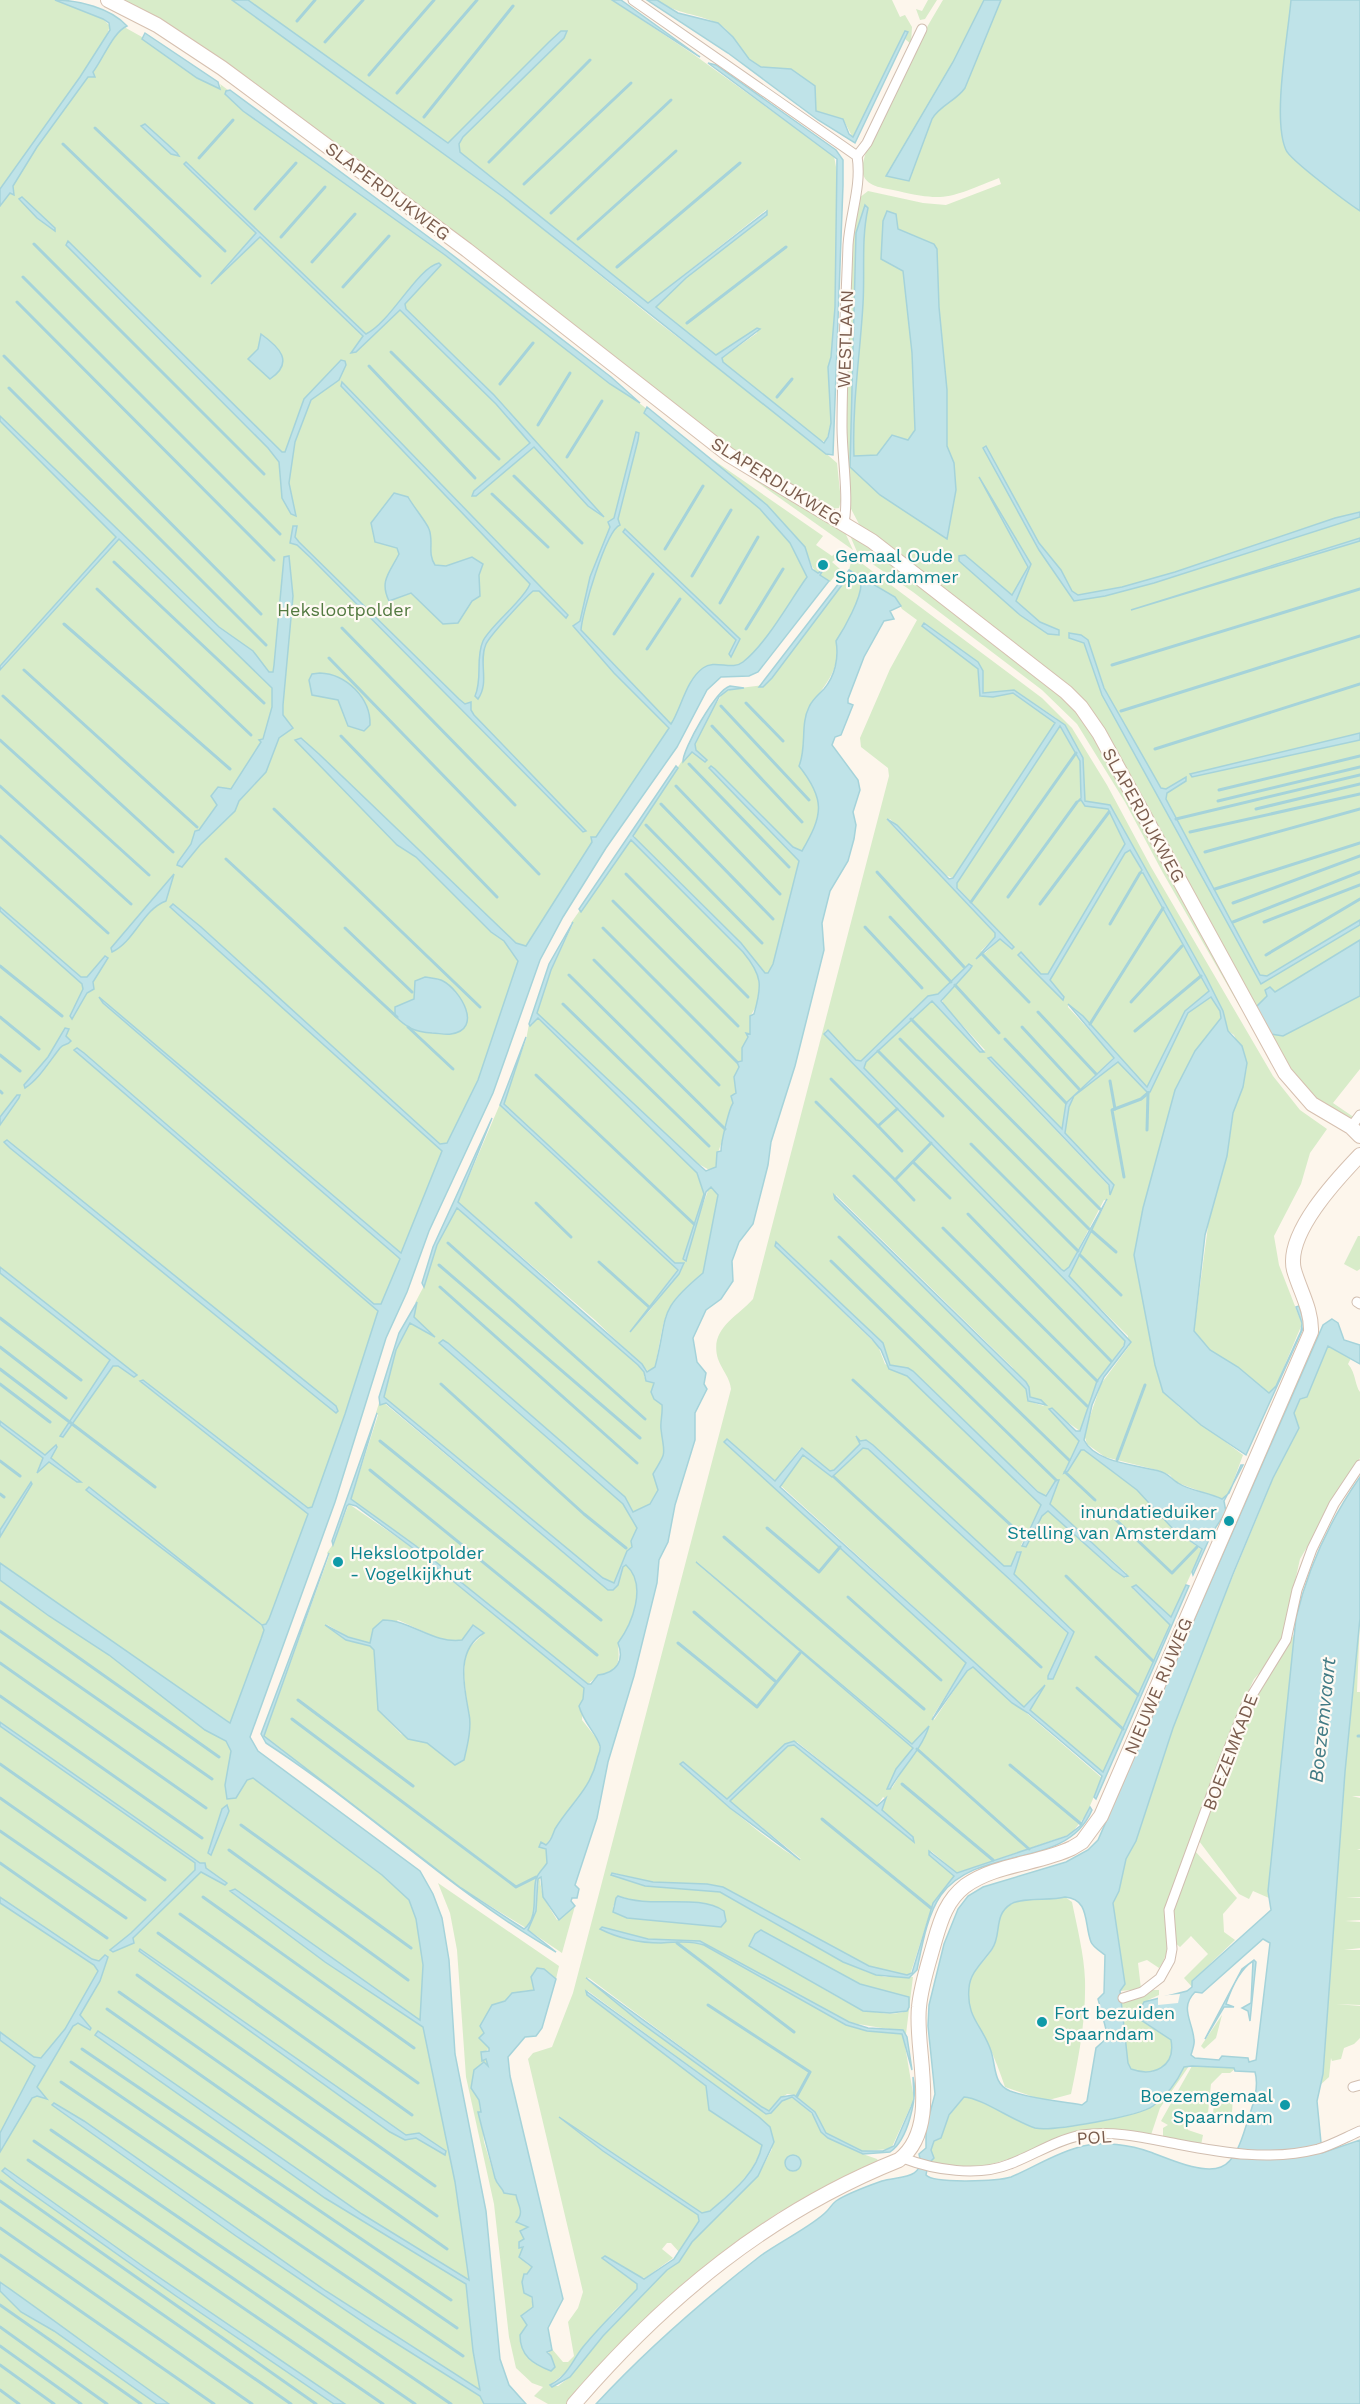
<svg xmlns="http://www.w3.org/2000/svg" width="1360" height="2404" viewBox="0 0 1360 2404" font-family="'Work Sans',sans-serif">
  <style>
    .green { fill: #d8ecc9; fill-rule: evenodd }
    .water { fill: #bfe3e8; stroke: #a5d3da; stroke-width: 1.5; fill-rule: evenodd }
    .pier { fill: #fdf6ec }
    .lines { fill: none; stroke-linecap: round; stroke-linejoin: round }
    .stream { stroke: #a5d3da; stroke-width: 3 }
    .street-casing { stroke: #d1beb0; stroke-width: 11 }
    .secondary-casing { stroke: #d6c0b0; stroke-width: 16 }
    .street { stroke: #fff; stroke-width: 9 }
    .secondary { stroke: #fff; stroke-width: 14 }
    .culture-dot { fill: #0f9aa8; stroke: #fffaf3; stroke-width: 2 }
    .labels { text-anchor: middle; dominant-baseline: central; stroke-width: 4.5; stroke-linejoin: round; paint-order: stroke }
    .street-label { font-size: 18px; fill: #7a5c4d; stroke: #fffaf3 }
    .culture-label { font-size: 18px; fill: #0d838f; stroke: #fffaf3; text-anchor: start }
    .park-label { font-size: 18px; fill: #537a41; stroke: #fffaf3 }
    .water-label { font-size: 20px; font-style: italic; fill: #437c86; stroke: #fffaf3 }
  </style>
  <rect width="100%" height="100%" fill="#fdf6ec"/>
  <g class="green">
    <polygon points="0,0 55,0 103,19 110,26 105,40 80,77 0,189"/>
    <polygon points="122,0 232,0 503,197 654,319 805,435 837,463 841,501 839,508 830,509 745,459 361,161 207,51"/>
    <polygon points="248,0 612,0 693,54 834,156 838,178 835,307 831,357 828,367 831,423 826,442 820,440 723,363 722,358 757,333 758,328 716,356 656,307 686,278 767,215 766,210 648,303 460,152 459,144 463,137 564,38 561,31 448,143"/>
    <path d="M657,0H892L900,17L905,15L912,27L911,44L905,39L908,33L905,31L853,138L843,119L816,111L791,69C782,68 771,69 763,67C740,62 737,32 717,23C696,13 678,15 657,0Z"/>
    <polygon points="928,0 937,0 925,19 920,20 916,9 922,11"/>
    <path d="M943,0H1360V1069L1333,1103L1355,1118L1351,1121L1317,1101L1288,1068L1103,730L860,526L849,505L845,447L852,228L859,198L868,191L923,203L946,205L1001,184L999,178C952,196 948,203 898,191C886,188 867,188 863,174C856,150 927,26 943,0Z"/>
    <path d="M117,23L167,51L221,87L220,84L228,90L225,94L528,316L721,467L712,459L823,536L816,545L832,556L839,550L846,555L844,559L840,556L832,562L840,569L830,582L819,575L823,569L818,574C809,566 809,554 803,545C786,524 766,505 746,488L786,532L812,578L746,670L706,678L563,900L392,1302L246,1717L242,1764L421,1898L484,2326L510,2404H0V194L70,96Z"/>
    <polygon points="755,476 843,528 853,550 753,479"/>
    <polygon points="848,531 1071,704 1094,732 1244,1010 1240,1007 1163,873 1125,802 1077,724 1042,690 913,592 858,554"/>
    <path d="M856,559L1042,698L1072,728L1107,785L1151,867L1273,1076L1300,1110L1327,1129L1310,1153L1301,1184L1274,1236L1279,1265L1302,1324L1276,1386L1269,1393L1244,1372L1210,1350L1194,1331L1210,1211L1227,1156L1234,1107L1246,1072L1247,1063L1234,1035L1228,1031L1223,1011L1206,977L1110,805L1085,801L1083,758L1056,718L1014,690L983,693V676L978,662L924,623L922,626L978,669L980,697H993L1013,693L1055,723L953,878L945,875L890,819L887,820L995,933V937L981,951L985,953L1000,939L1014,947L957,887V883L1060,726L1080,761V800L1085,806L1108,809L1125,844L1048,974H1041L1021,952L1018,955L1063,1000L1062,994L1050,980L1125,853L1130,850L1209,991L1185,1011L1147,1087L1083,1016L1068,1004V1007L1114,1057L1066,1103L1062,1129L991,1057L988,1059L1109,1186V1191L1114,1185L1065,1133L1069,1107L1074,1096L1118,1062L1147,1092L1154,1083L1188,1013L1211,997L1220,1011L1221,1018L1192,1057L1175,1091L1143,1208L1134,1255L1155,1365L1163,1392L1179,1407L1243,1455L1229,1493L1222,1499L1175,1482L1170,1475L1157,1470L1105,1457L1087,1444L1084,1434L1101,1384L1129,1346L1128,1336L1068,1276L1107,1201L1104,1200L1069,1267L1064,1271L1061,1269L864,1068L866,1062L932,1001L980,1052L985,1050L942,1003L948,985L938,994L928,996L861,1061L856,1060L826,1030L824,1034L850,1061L1126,1342L1097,1381L1080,1431L1063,1419L1057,1418L1079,1441L1064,1472L1068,1471L1081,1450H1084L1137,1490L1174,1530L1202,1550L1171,1617L1136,1585L1133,1589L1170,1625L1103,1773L1030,1710L1045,1685L1024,1707L780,1485L803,1455L832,1477L863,1448L868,1449L1068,1634L1048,1676L1053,1679L1073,1630L1014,1574L1021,1552L1018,1551L1011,1566H1004L873,1445L866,1440L860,1441L856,1436L860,1444L835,1470L830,1471L800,1449L775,1481L727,1439L724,1442L966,1663L933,1716L934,1720L967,1671L973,1667L1102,1778L1086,1815L1071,1834L957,1873L931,1851L935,1860L954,1876L933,1903L910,1975L886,1972L869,1966L723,1887L707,1884L653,1882L613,1873L645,1886L720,1892L843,1962L867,1972L885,1977H913L906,2034C901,2029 862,2026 849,2022L700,1941L648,1939L602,1927L600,1929L634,1941L693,1942L705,1945L846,2025L867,2031L903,2034L914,2099L891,2149L862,2151L826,2133L815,2112L794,2095L787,2094L778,2100L769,2111L762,2107L589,1978L586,1979L766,2114H769L785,2098H795L815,2117L821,2132L860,2153L877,2159L880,2164L779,2212L755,2229L717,2261L704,2267L684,2283L567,2404H548L534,2396L543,2387L532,2383L516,2368L509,2337L494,2204L466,2077L457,1950L450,1913L438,1883L559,1966L556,1979L544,1969L535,1990L522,1991L484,2033L490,2048L483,2053L482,2061L486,2059L488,2066L484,2062C476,2071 476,2079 471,2088L479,2100L484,2142L496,2181L502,2189L516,2195C518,2202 528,2221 528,2229C528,2242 513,2258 532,2267L527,2274L533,2307L527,2325L554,2367L548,2350L552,2349L563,2362H568L574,2356L568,2322L578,2308L583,2292L528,2059L533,2053L552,2047L573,1993L731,1389C730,1378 722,1370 718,1359C709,1329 736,1318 753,1299L889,776L888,768L861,747L860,738L890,669L917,620L902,609L895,597L849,570L851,562ZM836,1195L1012,1367L1030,1394V1397L1041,1401L1044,1406L1028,1401L1026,1389L835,1199ZM775,1246H781L883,1343L890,1365L908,1368L913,1371L1044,1497L1056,1480L1050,1504L1126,1573V1578L1113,1569L1048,1511L1042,1516L1026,1547L1021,1545L1041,1505L907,1376L885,1364L878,1346ZM695,1562L912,1744L928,1728L892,1788L888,1786L913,1748ZM797,1742L877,1806L883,1797L886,1799L882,1810L913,1837V1841L794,1745L788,1746L730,1801L801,1859C788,1859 693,1778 680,1764L727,1799L785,1744ZM618,1896L642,1902L699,1903L715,1926L627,1918L613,1907ZM772,1937L860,1984L895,1994L907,2011C868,2024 818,1985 787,1965C775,1958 761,1954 749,1946ZM588,1991L759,2117L770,2127L772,2149L758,2176L692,2242L679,2262L667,2270L603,2336L570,2377L558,2386L550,2385L570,2369L613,2312L637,2289V2284L612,2266L605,2256L632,2274L645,2278L673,2258L662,2249L667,2243H671L679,2252L699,2221L698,2215L603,2151L561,2119L702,2213L710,2211C731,2192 756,2173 762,2144L709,2110L706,2086L587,1995Z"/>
    <path d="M848,577L861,583C862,597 844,629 836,641C843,684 807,692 804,729C801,756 809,767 818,791C825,811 812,835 802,852L793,847L715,769L709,768L799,861L773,964L768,973H765L741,943L636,839L633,833L682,761L692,752L705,762L694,748L695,744L703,724L723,693L732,689L765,685Z"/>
    <path d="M629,840L635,843L743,952L753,964L761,984L758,1003L751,1015L750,1034L742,1048V1061L734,1077L736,1093L732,1097C738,1116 715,1147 716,1167L711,1171L697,1163L537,1013L551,970L573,924L571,923Z"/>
    <path d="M537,1017L666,1140L697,1173L704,1194L683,1259L709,1188L714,1189L718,1195L703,1273C659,1308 666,1317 655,1367L649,1372L595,1320L458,1202L500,1104H502L527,1131L678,1269L630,1332L650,1310L682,1268L684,1264L675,1263L503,1103L526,1040L529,1024L532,1025Z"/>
    <path d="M457,1207L638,1365L644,1372V1377L655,1383L657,1400L662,1405C663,1413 660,1421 661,1429C664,1455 668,1449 653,1474L658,1490L650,1504L634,1512L630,1510L625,1497L448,1343H439L623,1504L637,1528L631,1541L632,1547L627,1551L614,1583L603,1578L384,1397L396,1350L410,1323L435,1337L414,1317L417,1302L415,1303L425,1284L437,1245Z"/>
    <polygon points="1358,1236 1360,1236 1360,1269 1357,1271 1344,1264"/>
    <path d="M1328,1346L1351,1358L1348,1364C1356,1373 1355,1386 1360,1392V1458L1300,1559L1283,1635L1275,1655L1254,1679L1245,1698L1166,1912C1167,1932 1172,1951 1159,1968L1147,1960L1138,1963L1141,1989L1120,1991L1125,1984L1113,1903L1119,1891L1126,1859L1136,1841L1173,1728L1223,1600L1282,1457L1299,1428L1294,1413L1300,1399L1307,1397Z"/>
    <path d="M383,1402L598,1582L615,1589L623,1567L626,1565C647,1584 633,1620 621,1639C614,1649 625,1659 611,1673L600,1674L588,1684L416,1546L351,1499L378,1415L376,1413L379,1403Z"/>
    <path d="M349,1504L410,1546L584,1688L582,1720L597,1739L601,1751L589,1785L574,1802L546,1845L541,1842L547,1852V1863C532,1883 540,1910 526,1928L461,1888L264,1736L329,1556L327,1553L333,1544ZM398,1620L449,1643L461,1641L473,1625L484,1633L466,1651L464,1674L469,1724L466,1750L455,1765L427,1743L401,1734L378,1710L374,1650L370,1646L346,1640L326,1624L348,1637L370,1643Z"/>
    <polygon points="1360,1618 1357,1692 1360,1692 1360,1796 1352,1796 1360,1798 1360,1849 1357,1849 1360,1850 1360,1897 1346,1897 1360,1898 1360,1920 1345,1921 1360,1922 1360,1948 1344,1950 1360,1950 1360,2005 1336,2004 1360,2006 1360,2038 1354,2044 1344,2048 1341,2059 1332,2061 1331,2058 1329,2077 1319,2086 1323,2074 1345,1772"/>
    <polygon points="1295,1633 1269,1898 1253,1891 1249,1899 1239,1894 1199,1841 1251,1699"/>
    <polygon points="1195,1851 1237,1898 1223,1914 1224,1932 1235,1940 1192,1981 1192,1987 1184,1978 1208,1954 1191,1936 1180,1947 1173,1941 1172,1912"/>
    <polygon points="539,1876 543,1897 557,1920 575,1906 562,1953 528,1930 536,1911"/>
    <path d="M1065,1897L1072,1902C1077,1927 1084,1954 1085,1980C1086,2019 1079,2056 1071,2094L1045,2101L1005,2087C1000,2073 995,2058 988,2044C978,2024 963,2008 969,1984C973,1968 988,1960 994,1946C1000,1930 995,1910 1015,1902C1023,1898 1052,1900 1065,1897Z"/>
    <path d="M1147,1990H1159V1995L1148,2000L1141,2020L1171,2040C1176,2067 1153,2077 1130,2069L1128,2063L1120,2001Z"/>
    <polygon points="1222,2015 1216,2038 1204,2049 1201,2046"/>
    <path d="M1189,2066L1160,2108L1151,2135L1111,2130L981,2167L928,2164L934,2158L931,2150L934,2141L941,2137L949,2116L964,2097C982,2098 1013,2121 1035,2128C1051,2132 1140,2116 1153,2106C1166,2096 1177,2082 1184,2067Z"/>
    <polygon points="1192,2066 1236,2068 1230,2073 1222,2073 1211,2084 1208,2113 1190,2113 1188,2130 1203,2135 1201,2145 1163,2138 1163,2128 1168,2125 1161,2121"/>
    <polygon points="1219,2091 1233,2092 1232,2114 1213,2113 1215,2095"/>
  </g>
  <g class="water">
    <path d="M55,0C78,0 111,8 127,26C113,32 103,59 93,72L95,77H88L37,147L13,186L14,195L10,193L0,206V189L80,77L110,30L109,23L103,19Z"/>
    <polygon points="232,0 248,0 448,143 549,42 561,31 567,31 564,38 463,137 459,144 460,152 648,303 767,211 767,215 686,278 656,307 716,355 757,328 760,329 722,358 723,362 824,443 828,437 831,423 828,367 831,357 835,307 837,159 708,63 716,65 836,150 843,160 843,185 833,455 826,454 503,197"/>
    <polygon points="612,0 621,0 700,57"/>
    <polygon points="647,0 657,0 678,13 718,23 733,37 749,59 761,67 791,69 815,86 816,111 843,119 849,134 853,137 905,31 908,32 855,143 818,120 728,53"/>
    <path d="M984,0H1001L965,88C956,101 940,105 932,119L909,181L886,176L953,62Z"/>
    <path d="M1291,0H1360V211C1348,203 1290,160 1286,150C1272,119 1288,36 1291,0Z"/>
    <polygon points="145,33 218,82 220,89 197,78 142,39"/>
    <polygon points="230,90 442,247 611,377 640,403 610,384 445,255 243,111 225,94 226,91"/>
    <polygon points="145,124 177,153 179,156 171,154 141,126"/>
    <path d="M186,162L366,334C391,322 417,268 439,263L441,265L405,304L406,309L494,395L604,517L588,506L534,447L476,496H472L474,491L530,443L496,404L400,310L356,352L351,353L363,336L260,237L211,284L256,233L192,172L184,164Z"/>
    <polygon points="22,197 55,228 55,231 37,218 19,199"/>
    <path d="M865,205L868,208C861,240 865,272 863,304C860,355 852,405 854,456L877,455L892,435L908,440L915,430L912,353L903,271L881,259L883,221L887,211L896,214L898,229L934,244L937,249L939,307L947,390V446L954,463L956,490L947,539L880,495L850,467L856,233Z"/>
    <polygon points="68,241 282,452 285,452 304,399 341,360 345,361 346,365 339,380 311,400 295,442 289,483 296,516 291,514 282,498 279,462 268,448 66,245"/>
    <path d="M261,334C279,347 295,362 270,379L248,359L258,349Z"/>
    <path d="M342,382L568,615L566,618L539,591H533C524,599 491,634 486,644C478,662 490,682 478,699L475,696C483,678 475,659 483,641C491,625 524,600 530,584L361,407L341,386Z"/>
    <path d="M647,407L767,505L805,547L812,569L818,573L823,570L820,575L829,581L758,672L749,676L721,677L707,690L677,747L606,848L563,917L540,960L493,1093L429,1231L407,1292L386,1338L335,1502L250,1737L258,1751L420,1871L433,1894L442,1918L449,1960L455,2054L486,2211L500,2359L509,2385L526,2404H484L480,2396L375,2330L236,2236L52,2105L54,2103L84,2121L326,2291L480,2390L473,2351L466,2284L325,2198L95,2035L98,2031L119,2045L362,2214L469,2280L455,2182L423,2027L325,1962L230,1891L235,1889L420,2020L423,1965L416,1919L409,1900L382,1875L253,1778L247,1780L236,1798L227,1799L225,1785L231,1751L226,1741L205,1730L109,1655L49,1616L0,1580V1563L230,1723L261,1639L264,1630L262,1625L266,1624L269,1619L308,1514L140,1381L143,1380L308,1508L312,1507L345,1414L378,1311L74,1050L77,1048L84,1053L374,1304H381L400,1259L398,1257L103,1003L99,997L401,1253L442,1151L170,907L173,904L201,927L440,1144L447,1143L478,1080L518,961L504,941L491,932L416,857L397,845L295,740L301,738L319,754L516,943L526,946L592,842L591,837H596L669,728L614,673L573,626L580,621L590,577L610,527L608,522L614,518L636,432L639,433L638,440L618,519L620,525C606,530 582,613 581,630L671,724C681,709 686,680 703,668C715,659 732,671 743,662C767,643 789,602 807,577L790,543L760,509L644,413Z"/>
    <polygon points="0,416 219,627 253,651 269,672 273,672 274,665 284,557 289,556 293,596 283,705 283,715 293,728 279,738 266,772 239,801 235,811 200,845 182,867 177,865 178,862 191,844 195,831 199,830 217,805 211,796 218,787 231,789 261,742 259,740 263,739 272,707 272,688 119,539 0,670 0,666 116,537 0,421"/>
    <polygon points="986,446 1039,543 1061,570 1072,591 1078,595 1122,587 1175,572 1335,518 1360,512 1360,517 1154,583 1105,596 1074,601 1039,550 983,448"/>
    <polygon points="979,477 1031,564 1016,601 1040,622 1059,630 1059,635 1048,634 1020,615 959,561 959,556 965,555 1012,595 1028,567"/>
    <path d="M394,493L408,497C413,506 427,523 429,529C434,542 427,553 435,565L446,566L472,557L483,564L479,575L480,596L472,601L458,623L443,624L411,593L389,601C379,581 390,572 399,554L397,548L375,542L371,523Z"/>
    <polygon points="293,526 297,526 295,537 299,542 459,699 465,704 471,702 471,710 474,715 586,831 583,832 312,559 297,545 290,543"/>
    <polygon points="625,529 740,639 731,657 729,654 736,640 623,532"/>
    <polygon points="1360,538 1360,541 1131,610"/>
    <path d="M849,570L895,597L901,606L890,611L894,619L884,621L864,657L848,699V703L853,705L841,735L835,737L832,745L858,780L860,790L853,812L856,825L854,839L848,861L830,891L822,923L824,950L795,1066L771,1142L768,1165L753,1224L739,1242L732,1261L733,1281L721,1299L706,1310L693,1338L697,1362L706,1373L704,1384L707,1389L695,1413V1440L675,1505L668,1542L659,1560L657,1583L634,1676L608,1762L597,1818L575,1885L579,1889L577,1898H572L571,1901L575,1906L559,1920L543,1897L541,1877L538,1879L536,1911L528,1930L556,1952C452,1892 366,1808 266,1743L261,1734L329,1553L264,1736L461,1888L524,1929C539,1918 532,1894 536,1879C538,1873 544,1868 547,1863L546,1849L539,1847L541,1842L546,1845C552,1840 552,1836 555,1829C570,1804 590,1790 597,1760C598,1754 601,1752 600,1746C597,1734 583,1722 579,1706L583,1699L584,1688L410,1546L356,1506L349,1504L347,1506L333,1545L332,1541L377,1413L351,1499L416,1546L588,1684H591L598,1675C616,1673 625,1661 618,1643C632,1624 648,1585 626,1565L623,1567L618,1585L613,1590H608L386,1403L380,1405L379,1397L399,1333L417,1302L414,1317L435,1337L410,1323L396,1350L384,1397L603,1578L614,1583L627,1551L632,1547L631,1541L637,1528L623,1504L439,1343L443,1340L448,1343L625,1497L633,1512L650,1504L658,1490L653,1474C668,1449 664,1456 661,1429C660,1422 663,1413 662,1405L654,1399L651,1392L654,1383L646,1381L644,1372L638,1365L457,1208L437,1245L424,1287L422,1283L433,1247L492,1118L458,1202L642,1364L647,1372L655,1367C669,1314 656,1312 703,1273L718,1195L711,1187L706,1192L687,1257L686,1261L683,1259L704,1194L697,1173L538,1018L530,1026L529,1024L549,964L573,922L551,970L537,1013L697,1163L706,1171L716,1167L717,1152L721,1151C721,1142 729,1109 733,1103L731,1096L736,1093L734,1077L739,1067L737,1062L742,1061V1048L748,1037L746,1033L750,1034V1016L754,1014C762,986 763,976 743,952L631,840L581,912L579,909L676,766L678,768L674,774L633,836L741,943L765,973H768L773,964L799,861L709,768L711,766L715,769L793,847L802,851C823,815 826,800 799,766C807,747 800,725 809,707C812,700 819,694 824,689C835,676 839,658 836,641C844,629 862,597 861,583L848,577L772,678L763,687H759Z"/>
    <polygon points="924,623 978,662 983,671 983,693 1014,690 1065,725 1083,758 1085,801 1110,805 1206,977 1223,1011 1228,1031 1242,1046 1247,1063 1243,1087 1233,1113 1227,1156 1205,1235 1194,1331 1210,1350 1238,1367 1269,1393 1276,1386 1301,1331 1302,1323 1296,1307 1299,1306 1305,1324 1246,1455 1201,1425 1163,1392 1155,1365 1134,1255 1143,1208 1175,1090 1195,1051 1221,1018 1220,1011 1211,997 1188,1013 1150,1092 1147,1092 1118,1062 1074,1096 1069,1107 1065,1133 1114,1185 1110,1195 1109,1185 988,1058 991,1057 1062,1129 1066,1103 1114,1058 1068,1004 1083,1016 1147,1087 1185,1011 1209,991 1143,873 1140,873 1142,870 1130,850 1125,853 1050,980 1064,997 1063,1000 1018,955 1021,952 1041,974 1048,974 1125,844 1108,809 1085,806 1081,800 1077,802 1081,798 1080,761 1060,726 957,883 957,888 1014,947 1012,949 1000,939 976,959 995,937 995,933 887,819 897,825 949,879 953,878 1055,723 1013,693 993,697 980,696 978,669 922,626"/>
    <polygon points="1069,633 1081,635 1088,640 1104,688 1161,788 1166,789 1186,777 1186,781 1167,793 1166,799 1260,975 1267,976 1360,920 1360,925 1261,984 1102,695 1084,643 1069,638"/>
    <path d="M320,673C346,674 371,698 370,725L364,731L348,726L338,700L312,695L309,680L312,674Z"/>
    <path d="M730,686L744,688L728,690L719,697L695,744L696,750L707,760L705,762L692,752L683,762C682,750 716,690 730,686Z"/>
    <polygon points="1360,733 1360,740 1192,777 1190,774"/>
    <path d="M174,874L166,901C142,910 135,941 112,952L111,948Z"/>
    <polygon points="0,907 81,977 87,977 105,956 108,958 93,982 94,989 87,993 72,1019 70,1016 83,989 82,984 0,911"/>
    <polygon points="1360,940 1360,996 1283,1036 1271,1034 1256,1007 1267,996 1265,990 1270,987 1275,992"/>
    <path d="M969,964L972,966L970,969L941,1001L984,1052H980L932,1001L866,1062L864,1068L1061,1269L1064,1271L1069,1267L1107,1199L1069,1276L1131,1342L1104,1377L1092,1405L1084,1440C1095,1463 1138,1465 1159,1471C1168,1473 1171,1479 1178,1483C1190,1491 1208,1492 1222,1499L1229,1493L1241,1465H1243L1224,1501L1226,1512L1212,1533L1193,1575L1192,1572L1202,1549L1174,1530L1137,1490L1084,1450H1081L1068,1471L1064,1473L1079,1441L1049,1409L1052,1408L1076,1431H1080L1097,1381L1124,1346L1125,1341L824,1034L828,1030L856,1060L861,1061L928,996L938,994Z"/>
    <path d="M425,977C430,978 438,978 443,981C460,990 484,1029 451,1034C445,1035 438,1033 432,1033C415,1032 407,1028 395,1016V1007L414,999L415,981Z"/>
    <path d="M65,1028L69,1029L66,1036L71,1041C67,1046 64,1043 60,1048C49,1062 39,1079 25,1088L24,1085L48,1057Z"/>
    <polygon points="526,1037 504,1104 675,1263 684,1263 679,1274 630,1332 678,1270 500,1105"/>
    <polygon points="17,1095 20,1095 19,1098 0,1125 0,1117"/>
    <polygon points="7,1140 336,1406 338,1411 336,1413 321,1401 10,1148 4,1142"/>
    <polygon points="834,1195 1026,1382 1029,1387 1030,1397 1041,1400 1046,1405 1028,1401 1026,1389 835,1199"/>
    <polygon points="776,1242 883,1343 890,1365 908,1368 913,1371 1038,1492 1046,1496 1056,1480 1059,1480 1050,1504 1128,1576 1124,1577 1113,1569 1048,1511 1042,1516 1026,1547 1022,1546 1041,1505 907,1376 889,1369 881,1350 872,1339 775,1246"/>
    <polygon points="0,1267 137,1375 134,1377 118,1366 113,1366 63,1437 60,1436 110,1360 0,1273"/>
    <path d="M1332,1319L1338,1323L1344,1340L1360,1345V1364L1328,1346L1307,1397L1300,1399L1294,1413L1299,1428L1273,1478L1233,1574L1173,1728L1136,1841L1126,1859L1119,1891L1113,1903L1125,1984L1120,1991L1128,2063L1131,2069C1153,2077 1176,2067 1171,2040L1141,2020L1140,2010L1144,2002L1187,1991L1192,1987V1981L1271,1910L1268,1891L1296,1618C1308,1568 1330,1520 1360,1477V1618L1345,1772L1323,2074L1317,2101L1322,2153L1360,2140V2404H596C646,2350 701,2302 759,2257C777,2243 813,2226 827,2211C830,2208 832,2204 836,2201C848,2193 868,2186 882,2181C898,2176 926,2180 919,2154L926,2148V2128L935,2094L928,2026L929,2005L944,1944L958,1909L968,1896L983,1887L1066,1862L1088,1850L1098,1840L1323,1325ZM1065,1897C1090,1899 1084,1924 1091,1942C1093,1947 1100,1951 1105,1955L1104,1993L1098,1999L1108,2037L1096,2048L1087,2101L1082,2105C1060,2101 1031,2099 1010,2091C993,2084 996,2066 991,2051C983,2026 966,2018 969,1988C970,1972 984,1961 992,1949C1002,1935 993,1915 1011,1904C1021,1897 1051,1901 1065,1897ZM1263,1939L1270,1943L1256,2060L1249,2062L1248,2058L1222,2056L1219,2060L1195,2058L1191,2055C1192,2051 1195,2044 1194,2040C1193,2022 1179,2008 1195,1992L1202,1993ZM1192,2066L1234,2068L1235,2071L1255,2072C1260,2089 1251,2110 1246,2126C1242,2139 1235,2162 1221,2167C1203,2175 1167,2158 1150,2152C1131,2145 1103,2141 1083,2146C1057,2152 1035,2167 1011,2177C999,2181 934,2184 926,2175L928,2164L934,2158L931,2150L934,2141L941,2138L949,2115L964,2097C982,2098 1013,2121 1035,2128C1051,2132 1140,2116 1153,2106C1166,2096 1177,2082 1184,2067Z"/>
    <polygon points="0,1421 45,1455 56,1445 57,1447 51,1458 81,1482 77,1482 49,1462 37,1473 43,1458 0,1425"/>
    <polygon points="856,1436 860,1441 866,1440 873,1445 1004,1566 1011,1566 1017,1552 1021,1552 1014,1574 1074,1632 1053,1679 1048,1679 1048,1676 1068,1633 868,1449 863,1448 832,1477 803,1455 780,1487 1024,1707 1045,1685 1030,1710 1103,1772 1170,1625 1132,1587 1136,1585 1171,1617 1186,1585 1189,1586 1096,1799 1094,1797 1102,1776 1028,1713 1012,1703 973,1667 967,1671 932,1720 966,1663 724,1442 727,1439 775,1481 802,1448 830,1471 834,1470 860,1444"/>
    <polygon points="31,1482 32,1484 0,1537 0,1530"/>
    <polygon points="89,1487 262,1625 91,1494 86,1490"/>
    <path d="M696,1562L912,1744L929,1726C922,1749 902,1768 890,1789H887L896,1769L913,1748Z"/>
    <path d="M383,1620C411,1620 433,1644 462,1640L473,1625L484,1633C455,1650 464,1686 469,1714C472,1728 467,1747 464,1760L455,1765L427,1743L408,1739L378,1710L374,1650L370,1646L346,1640L325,1625L348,1637L370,1643L373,1629Z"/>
    <polygon points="0,1722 200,1863 205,1863 206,1868 227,1883 225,1885 201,1872 133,1938 134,1943 113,1952 110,1950 131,1933 195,1870 195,1863 0,1726"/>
    <polygon points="794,1741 877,1806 886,1798 882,1810 913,1837 914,1842 794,1745 788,1746 730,1801 800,1860 730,1808 680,1764 683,1762 727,1799 785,1744"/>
    <polygon points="227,1805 229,1811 211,1855 208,1853 222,1809"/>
    <path d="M1090,1807L1092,1810C1066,1871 978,1844 941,1895C927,1915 922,1946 917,1970L909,1978L876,1975L843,1962L720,1892L645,1886L611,1875L612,1873L653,1882L707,1884L723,1887L869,1966L907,1975L912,1973L933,1903L954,1876L929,1855V1851L957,1873L1067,1836L1080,1826Z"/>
    <path d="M618,1896C651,1909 697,1893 724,1911L726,1921L721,1927L627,1918L613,1912L616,1898Z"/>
    <polygon points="0,1897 92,1959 99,1961 105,1955 108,1957 100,1981 80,2015 91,2028 90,2030 78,2023 73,2026 37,2087 47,2099 37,2096 32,2098 0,2152 0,2133 35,2066 0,2040 0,2032 34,2057 41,2058 65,2029 98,1971 94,1965 0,1903"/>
    <path d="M602,1927L648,1939L700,1941L849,2022L868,2028L903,2030L907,2037L912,2070L902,2034L867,2031L846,2025L704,1945C691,1941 676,1942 661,1943C640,1943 618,1938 600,1929Z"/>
    <polygon points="761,1930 860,1984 909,1997 909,2007 907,2011 890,2013 863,2011 749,1946 755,1934"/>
    <polygon points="140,1949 406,2135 419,2133 446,2151 445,2155 416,2138 405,2140 390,2132 139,1951"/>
    <path d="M1254,1960L1256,1962L1250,2021L1248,2011L1242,2008L1251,2003L1253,1961C1240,1969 1231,1989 1226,2004L1234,2007H1224L1205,2039L1242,1969Z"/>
    <path d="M537,1968L544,1969L556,1979L542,2028L536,2036L525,2037L508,2057L510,2076L563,2299L548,2328L552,2350L547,2352L551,2356L555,2367L551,2371C533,2364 520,2356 520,2335L527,2325L521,2316L533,2307L532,2297L524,2293L522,2282L524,2274H527L532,2267L519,2257L523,2247L519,2248V2242L524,2239L520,2231L528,2227L516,2222C525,2212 518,2206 516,2195L504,2193C502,2187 497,2185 495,2178C489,2154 483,2133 478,2112H481L479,2100L471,2088L474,2070L484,2062L488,2066L486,2059L482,2061L481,2052L489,2051V2048L479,2038L484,2033L480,2026L492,2005L505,2001L512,1993L534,1990L531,1977Z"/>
    <path d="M586,1978L762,2107L769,2111L781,2097L794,2095L815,2112L826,2133L862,2151H883L894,2146L911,2107L914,2099L913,2077C918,2097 908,2140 890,2152L863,2154L828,2138L821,2132L812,2113L792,2097L782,2101L771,2113L766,2114L641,2023Z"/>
    <path d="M586,1991L759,2117L770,2127L774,2142L758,2176L692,2242L679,2262L667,2270L603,2336L570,2377L552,2387L550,2385C567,2377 572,2361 583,2347C600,2326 619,2308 637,2289V2284L602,2258L605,2256L644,2279L674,2259L699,2221L698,2215L603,2151L559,2117L702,2213L710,2211C731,2193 757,2173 762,2145L709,2110L706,2086L587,1995Z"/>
    <circle cx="793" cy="2163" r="8"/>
    <polygon points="5,2168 144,2267 345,2404 334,2404 176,2296 17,2183 2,2171"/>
    <path d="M0,2282C57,2322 112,2364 169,2404H157L54,2331L21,2312L0,2291Z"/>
  </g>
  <polygon class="pier" points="1180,1994 1178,2003 1158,2005 1158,1996"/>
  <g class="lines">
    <g class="stream">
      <polyline points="297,21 315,0"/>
      <polyline points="325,42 363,0"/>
      <polyline points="369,75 434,0"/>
      <polyline points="397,93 477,0"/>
      <polyline points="424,117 513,6"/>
      <polyline points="95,128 225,251"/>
      <polyline points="63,144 200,276"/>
      <polyline points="199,158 233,120"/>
      <polyline points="489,162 590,60"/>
      <polyline points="524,184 631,83"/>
      <polyline points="255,209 296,163"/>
      <polyline points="551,213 671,100"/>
      <polyline points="281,237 325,187"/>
      <polyline points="578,239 676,151"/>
      <polyline points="34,244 264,474"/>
      <polyline points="312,262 355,214"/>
      <polyline points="617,267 740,163"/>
      <polyline points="23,277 280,534"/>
      <polyline points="343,287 389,236"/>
      <polyline points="17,302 274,560"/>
      <polyline points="687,323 786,247"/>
      <polyline points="391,352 499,459"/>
      <polyline points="4,356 261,614"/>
      <polyline points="369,366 475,478"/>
      <polyline points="500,384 533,343"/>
      <polyline points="9,388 266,645"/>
      <polyline points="777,397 792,379"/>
      <polyline points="538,425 570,373"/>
      <polyline points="567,457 602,401"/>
      <polyline points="514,476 582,543"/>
      <polyline points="492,494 548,547"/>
      <polyline points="665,549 703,486"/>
      <polyline points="114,562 264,703"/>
      <polyline points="692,576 731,510"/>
      <polyline points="97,589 251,735"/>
      <polyline points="720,603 758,537"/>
      <polyline points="64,624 230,769"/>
      <polyline points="342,628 515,805"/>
      <polyline points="746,629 783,569"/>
      <polyline points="614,634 653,574"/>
      <polyline points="647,649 680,599"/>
      <polyline points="329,658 539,874"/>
      <polyline points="1112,665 1360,589"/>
      <polyline points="24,670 197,827"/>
      <polyline points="3,696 173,852"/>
      <polyline points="746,703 783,741"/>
      <polyline points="721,706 809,800"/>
      <polyline points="1121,711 1360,636"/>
      <polyline points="712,726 802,822"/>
      <polyline points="341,736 497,897"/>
      <polyline points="0,740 149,875"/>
      <polyline points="1155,749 1360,684"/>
      <polyline points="689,764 789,867"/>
      <polyline points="0,786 131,904"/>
      <polyline points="676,786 780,894"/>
      <polyline points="1219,790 1360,756"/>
      <polyline points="1218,801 1360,767"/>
      <polyline points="661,804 773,919"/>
      <polyline points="274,809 480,1007"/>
      <polyline points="1256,809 1360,784"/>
      <polyline points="1176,819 1360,775"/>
      <polyline points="646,825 762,943"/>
      <polyline points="1190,832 1360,794"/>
      <polyline points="0,836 108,933"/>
      <polyline points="1205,852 1360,809"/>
      <polyline points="226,859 397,1017"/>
      <polyline points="877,872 964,967"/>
      <polyline points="626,874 748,997"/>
      <polyline points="1215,889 1360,843"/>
      <polyline points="1008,897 1077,802"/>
      <polyline points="613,901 738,1026"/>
      <polyline points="971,902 1076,753"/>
      <polyline points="1233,903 1360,856"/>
      <polyline points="1040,904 1109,812"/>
      <polyline points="890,917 951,982"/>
      <polyline points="1233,922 1360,872"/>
      <polyline points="1264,922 1360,885"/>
      <polyline points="1110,924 1140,873"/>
      <polyline points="865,927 922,988"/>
      <polyline points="345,928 412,992"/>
      <polyline points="603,928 737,1062"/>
      <polyline points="983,955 1029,1002"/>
      <polyline points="1266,955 1360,899"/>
      <polyline points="594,960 719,1085"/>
      <polyline points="0,966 62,1016"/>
      <polyline points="569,975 725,1129"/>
      <polyline points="955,985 999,1033"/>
      <polyline points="1131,1002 1182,946"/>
      <polyline points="563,1004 709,1146"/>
      <polyline points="1038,1012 1096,1074"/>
      <polyline points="0,1017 39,1049"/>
      <polyline points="911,1019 1100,1209"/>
      <polyline points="1090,1024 1163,908"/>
      <polyline points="408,1027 453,1069"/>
      <polyline points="1022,1027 1079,1089"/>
      <polyline points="1135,1031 1201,976"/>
      <polyline points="900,1039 1089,1229"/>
      <polyline points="1005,1039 1066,1103"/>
      <polyline points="878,1051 943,1116"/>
      <polyline points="0,1055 20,1071"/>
      <polyline points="536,1075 694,1224"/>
      <polyline points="831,1079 878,1126 897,1109"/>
      <polyline points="1110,1081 1115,1109"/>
      <polyline points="0,1091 2,1093"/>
      <polyline points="816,1102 895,1180 931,1143"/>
      <polyline points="878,1126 902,1151"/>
      <polyline points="1147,1130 1148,1093"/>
      <polyline points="971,1144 1078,1251"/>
      <polyline points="913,1162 950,1198"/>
      <polyline points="854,1176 1087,1406"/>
      <polyline points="1124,1177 1112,1110 1141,1099 1148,1093"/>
      <polyline points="895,1180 914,1200"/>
      <polyline points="536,1203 571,1237"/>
      <polyline points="968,1214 1111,1361"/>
      <polyline points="943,1228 1097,1381"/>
      <polyline points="1092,1231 1116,1252"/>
      <polyline points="839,1237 1069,1460"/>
      <polyline points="448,1243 645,1419"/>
      <polyline points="1080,1255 1121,1295"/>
      <polyline points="831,1261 1056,1480"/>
      <polyline points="599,1262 649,1307"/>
      <polyline points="439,1265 640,1438"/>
      <polyline points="440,1287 637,1463"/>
      <polyline points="0,1318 81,1380"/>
      <polyline points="0,1347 66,1398"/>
      <polyline points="0,1369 155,1487"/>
      <polyline points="853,1380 1025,1538"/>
      <polyline points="0,1384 50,1422"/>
      <polyline points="441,1384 584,1514 626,1548"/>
      <polyline points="380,1441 601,1620"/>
      <polyline points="1117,1460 1145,1385"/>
      <polyline points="0,1461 20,1476"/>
      <polyline points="370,1470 597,1655"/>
      <polyline points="1065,1472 1095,1500"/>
      <polyline points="834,1477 1041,1667"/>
      <polyline points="0,1494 4,1497"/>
      <polyline points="1115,1519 1172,1573 1197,1547"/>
      <polyline points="767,1528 819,1572 840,1547"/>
      <polyline points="724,1537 924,1709"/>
      <polyline points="1066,1576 1153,1661"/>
      <polyline points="848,1597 941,1680"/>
      <polyline points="0,1602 219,1757"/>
      <polyline points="694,1612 775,1681"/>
      <polyline points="0,1631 212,1779"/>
      <polyline points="678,1643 757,1707 800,1653"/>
      <polyline points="1096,1657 1138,1695"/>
      <polyline points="0,1663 206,1808"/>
      <polyline points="1077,1688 1123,1729"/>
      <polyline points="0,1696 202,1838"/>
      <polyline points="298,1700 413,1786"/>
      <polyline points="292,1719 516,1887 536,1877"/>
      <polyline points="1358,1736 1360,1736"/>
      <polyline points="917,1749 1029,1849"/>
      <polyline points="0,1764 165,1880"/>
      <polyline points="1010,1765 1081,1824"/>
      <polyline points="902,1784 993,1860"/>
      <polyline points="0,1798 145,1900"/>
      <polyline points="822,1819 931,1908"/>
      <polyline points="241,1825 411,1948"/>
      <polyline points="0,1831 126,1918"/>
      <polyline points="229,1850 408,1980"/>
      <polyline points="0,1863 107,1938"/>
      <polyline points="203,1897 414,2048"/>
      <polyline points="180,1914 418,2083"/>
      <polyline points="158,1933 412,2115"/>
      <polyline points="677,1943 794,2032"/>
      <polyline points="137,1975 435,2186"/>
      <polyline points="119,1992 437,2216"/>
      <polyline points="708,2005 810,2072 797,2096"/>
      <polyline points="107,2009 447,2249"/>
      <polyline points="82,2049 451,2300"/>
      <polyline points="71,2062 457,2328"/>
      <polyline points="61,2082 463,2356"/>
      <polyline points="51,2130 451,2404"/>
      <polyline points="34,2141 415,2404"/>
      <polyline points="28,2160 383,2404"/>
      <polyline points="0,2181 316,2404"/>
      <polyline points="0,2201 291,2404"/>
      <polyline points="0,2228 252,2404"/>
      <polyline points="0,2255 214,2404"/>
      <polyline points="0,2305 141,2404"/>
      <polyline points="0,2327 107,2404"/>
      <polyline points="0,2346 81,2404"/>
      <polyline points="0,2365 54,2404"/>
      <polyline points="0,2390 19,2404"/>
    </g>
    <defs>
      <g id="street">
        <path d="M633,0L857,156C862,186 850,214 848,245C846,306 842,367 842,427C842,456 849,497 844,523"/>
        <polyline points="857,156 867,143 922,29"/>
        <polyline points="1351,1127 1360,1115"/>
        <polyline points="1357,1302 1360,1304"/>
        <polyline points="1123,1998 1142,1992 1160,1978 1170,1960 1172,1949 1169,1910 1223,1763 1246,1705 1286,1640 1297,1590 1312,1549 1334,1504 1360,1465"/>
        <polyline points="1353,2087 1360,2085"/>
        <path d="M903,2158C934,2170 978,2177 1010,2164C1034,2155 1056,2140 1082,2135C1114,2130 1146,2138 1177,2144C1224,2153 1271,2161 1318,2149C1332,2145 1346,2137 1360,2131"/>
      </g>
      <g id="secondary">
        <polyline points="108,0 157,25 222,68 467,250 729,455 872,541 1066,692 1081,707 1099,733 1285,1073 1312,1104 1351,1127 1360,1136"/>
        <path d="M574,2404C665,2298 769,2212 899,2160C942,2127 914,2051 919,2007C921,1985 929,1962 935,1940C941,1919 947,1900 965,1886C995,1864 1039,1864 1072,1848L1082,1842L1101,1816L1311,1332C1312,1310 1300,1291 1294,1270C1285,1234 1337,1179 1360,1155"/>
      </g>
    </defs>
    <use href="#street" class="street-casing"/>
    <use href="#secondary" class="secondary-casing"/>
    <use href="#street" class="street"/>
    <use href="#secondary" class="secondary"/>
  </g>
  <g class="culture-dot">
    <circle cx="823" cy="565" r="6"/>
    <circle cx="1229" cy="1521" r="6"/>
    <circle cx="338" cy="1562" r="6"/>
    <circle cx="1042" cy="2022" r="6"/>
    <circle cx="1285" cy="2105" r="6"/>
  </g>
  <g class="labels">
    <g class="street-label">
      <text transform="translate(388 191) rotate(37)">SLAPERDIJKWEG</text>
      <text transform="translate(845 339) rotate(-88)">WESTLAAN</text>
      <text transform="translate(777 481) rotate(32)">SLAPERDIJKWEG</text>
      <text transform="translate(1144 815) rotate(61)">SLAPERDIJKWEG</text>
      <text transform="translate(1158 1686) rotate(-67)">NIEUWE RIJWEG</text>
      <text transform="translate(1230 1752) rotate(-69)">BOEZEMKADE</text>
      <text transform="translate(1094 2137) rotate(-4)">POL</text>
    </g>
    <g class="culture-label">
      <text x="835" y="555">Gemaal Oude<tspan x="835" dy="21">Spaardammer</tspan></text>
      <text x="1217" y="1511" text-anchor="end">inundatieduiker<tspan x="1217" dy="21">Stelling van Amsterdam</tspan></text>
      <text x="350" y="1552">Hekslootpolder<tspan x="350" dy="21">- Vogelkijkhut</tspan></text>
      <text x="1054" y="2012">Fort bezuiden<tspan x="1054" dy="21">Spaarndam</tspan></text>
      <text x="1273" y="2095" text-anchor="end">Boezemgemaal<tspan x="1273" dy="21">Spaarndam</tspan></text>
    </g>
    <g class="park-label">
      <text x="344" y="609">Hekslootpolder</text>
    </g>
    <g class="water-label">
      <text transform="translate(1322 1720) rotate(-84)">Boezemvaart</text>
    </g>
  </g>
</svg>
